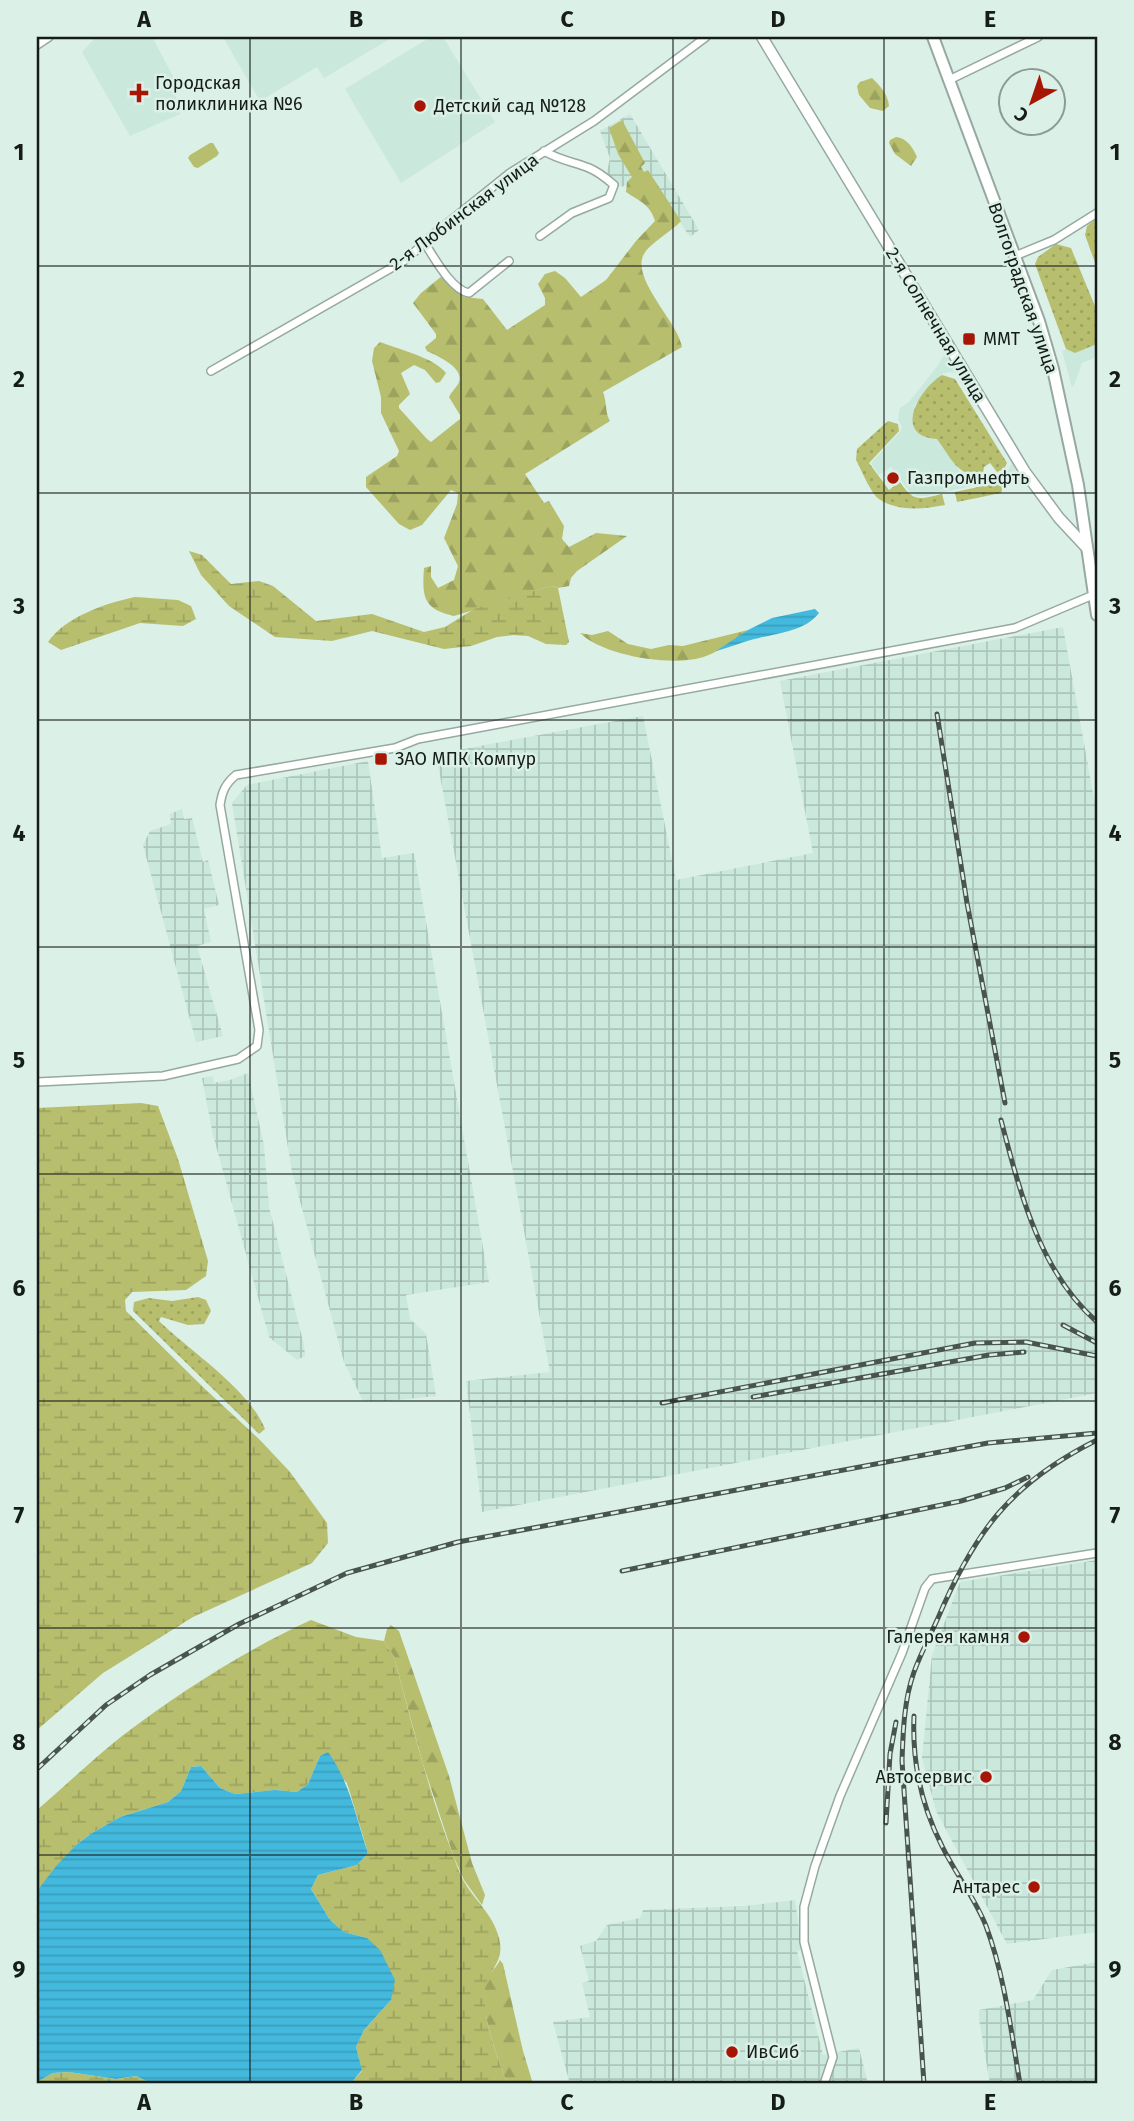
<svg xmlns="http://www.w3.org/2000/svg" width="1134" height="2121" viewBox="0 0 1134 2121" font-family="'Fira Sans',sans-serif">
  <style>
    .built { fill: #cae8db }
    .industrial { fill: url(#industrial-grid) }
    .grass { fill: url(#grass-dots) }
    .forest { fill: url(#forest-firs) }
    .wetland { fill: url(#wetland-marsh) }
    .garden { fill: #b7be6e }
    .water { fill: url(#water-rules) }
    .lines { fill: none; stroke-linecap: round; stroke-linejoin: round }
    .stream { stroke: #43b9dd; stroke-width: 2.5 }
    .minor-casing { stroke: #96a9a1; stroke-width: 10 }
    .secondary-casing { stroke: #96a9a1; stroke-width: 13 }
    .primary-casing { stroke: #96a9a1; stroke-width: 14 }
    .minor { stroke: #fff; stroke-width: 7 }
    .secondary { stroke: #fff; stroke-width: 10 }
    .primary { stroke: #fff; stroke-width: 10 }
    .rail-casing { stroke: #49544f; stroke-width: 5 }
    .rail { stroke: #dbf0e7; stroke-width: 2.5; stroke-dasharray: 8; stroke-linecap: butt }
    .grid { fill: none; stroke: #151c19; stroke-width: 2; stroke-opacity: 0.55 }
    .poi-dot { fill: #a71505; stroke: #dbf0e7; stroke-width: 2.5 }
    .labels { text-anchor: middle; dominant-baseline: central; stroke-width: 5; stroke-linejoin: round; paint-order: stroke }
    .poi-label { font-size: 18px; fill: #151c19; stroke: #dbf0e7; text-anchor: start }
    .street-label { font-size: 18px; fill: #151c19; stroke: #dbf0e7 }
    .neatline { fill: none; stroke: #151c19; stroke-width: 2.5 }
    .grid-label { font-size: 23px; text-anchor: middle; font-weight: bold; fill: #151c19 }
  </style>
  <defs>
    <pattern id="industrial-grid" width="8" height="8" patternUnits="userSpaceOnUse" patternTransform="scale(1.75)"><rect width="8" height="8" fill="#cae8db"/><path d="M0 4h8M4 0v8" fill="none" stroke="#adc6bb"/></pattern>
    <pattern id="grass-dots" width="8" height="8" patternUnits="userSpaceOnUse" patternTransform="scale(1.75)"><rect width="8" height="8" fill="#b7be6e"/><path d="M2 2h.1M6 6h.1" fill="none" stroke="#9ca35f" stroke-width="1.8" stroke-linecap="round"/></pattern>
    <pattern id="forest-firs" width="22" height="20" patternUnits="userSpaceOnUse" patternTransform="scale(1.75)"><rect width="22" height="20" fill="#b7be6e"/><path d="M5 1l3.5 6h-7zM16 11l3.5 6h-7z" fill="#9ca35f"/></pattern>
    <pattern id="wetland-marsh" width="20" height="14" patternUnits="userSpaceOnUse" patternTransform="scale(1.75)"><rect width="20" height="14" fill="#b7be6e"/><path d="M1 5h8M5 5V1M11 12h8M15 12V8" fill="none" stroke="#9ca35f"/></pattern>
    <pattern id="water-rules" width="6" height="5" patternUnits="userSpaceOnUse" patternTransform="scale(1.75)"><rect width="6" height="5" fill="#43b9dd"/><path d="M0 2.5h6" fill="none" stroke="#3a9ebd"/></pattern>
  </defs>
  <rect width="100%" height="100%" fill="#dbf0e7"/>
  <g class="built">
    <polygon points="96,37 152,37 175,80 168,86 178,100 180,114 130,136 82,52"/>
    <polygon points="223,37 393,37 324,78 317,67 260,101"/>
    <polygon points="431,37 443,37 495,122 401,183 345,89"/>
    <polygon points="1097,344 1097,357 1082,363 1075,383 1072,387 1062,351 1066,349 1075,353"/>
    <polygon points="942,346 959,374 949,372 942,374 914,406 961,473 968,476 1004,472 1009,469 1012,462 1021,485 998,480 926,496 917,496 910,492 891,467 879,475 871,463 900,432 902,427 898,419 900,408 909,402 936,368 944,355"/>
  </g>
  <g class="industrial">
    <polygon points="630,114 699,230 690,237 647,173 622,187 606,176 610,158 600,131"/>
    <polygon points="1063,627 1097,815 1097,1393 482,1512 466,1381 550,1372 436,754 643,716 676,880 813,853 780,681"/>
    <polygon points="368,761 382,858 414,853 489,1282 406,1295 410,1319 426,1334 436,1396 387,1401 363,1401 344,1362 292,1172 232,803 247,785"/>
    <polygon points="182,809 184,819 192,818 203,862 208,860 219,905 204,909 211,942 197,946 223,1036 196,1042 143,845 150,831 171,824 170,814"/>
    <polygon points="248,1073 264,1145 269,1207 304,1345 305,1356 297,1360 269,1337 213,1135 202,1078 213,1076 214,1083 230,1080"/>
    <polygon points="1097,1560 1097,1932 1007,1944 936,1811 922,1758 932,1655 960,1582"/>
    <polygon points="795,1900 802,1950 797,1951 823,2055 859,2048 868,2084 570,2084 553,2022 590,2017 582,1983 589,1981 580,1946 596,1941 607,1925 640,1918 643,1910 744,1906"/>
    <polygon points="1097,1962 1097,2084 990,2084 979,2019 979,2010 1033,2000 1052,1970"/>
  </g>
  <g class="grass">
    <polygon points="1097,218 1097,268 1085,235 1087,226"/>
    <polygon points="1056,244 1071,248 1097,311 1097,344 1075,353 1066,349 1035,264 1038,257"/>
    <path d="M942,375L955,379L1007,463L1004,469L997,472L990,463L984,467L983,474C958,479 950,456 937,439C892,436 919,389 942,375Z"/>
    <path d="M888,421L898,424L899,431L869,463L889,490L900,482C914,503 920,499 942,494L945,505C923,509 898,512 879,499C871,494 861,469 856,460L857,449Z"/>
    <polygon points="997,483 1003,487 1001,493 957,502 955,492"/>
    <path d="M198,1297L206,1300L211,1311L204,1324L188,1325L161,1317L159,1321C191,1352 249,1389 265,1429L259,1434L133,1311L134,1302L149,1298L172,1301Z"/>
  </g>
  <g class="forest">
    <path d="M872,78C880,86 888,94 889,106L883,111L870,108L859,95L857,86L860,82Z"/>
    <path d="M622,120L645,163L641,167L644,172L648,170L681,221C672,231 649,244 644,254C630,278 678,322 682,347L603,392C607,402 605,413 610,421L525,474L544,503L549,501L564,526L562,539L569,547L596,533L627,536L577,571L571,578L569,586L558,588L551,586L454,616C423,609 422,597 424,568L431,566V577L438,588L454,580L458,566L444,538L457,504L458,493L451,490L422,525L410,530L399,524L366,487V477L397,456L399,451L381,413V397L372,361L374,348L380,342C398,349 435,358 446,373L440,382L436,383L425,370L414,365L401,373L410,394L399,405V408L427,439L431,442L460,419V415L449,397C451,392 457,387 459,382C464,367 437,356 427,351L425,347L436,338V334L413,303L421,293L442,276L464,297L483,299L507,330L545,305V298L538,284L545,274L555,271L565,278L581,297L606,280L636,241L655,221C650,204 639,201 626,192L627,182L632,177L618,154L609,128Z"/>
    <path d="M896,137C907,138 913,148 917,157L911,166L895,154L889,143L890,140Z"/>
    <path d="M748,630C735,639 721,651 706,656C676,668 603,656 580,633L592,635L608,631L628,644L651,649L669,645L683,646Z"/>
    <polygon points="391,1625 399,1631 449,1776 472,1863 485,1895 482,1905 464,1880 453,1855 423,1764 394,1657 384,1641 387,1629"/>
    <path d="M500,1960L503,1964L523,2051L533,2084H507C499,2060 475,2002 487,1978C491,1971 497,1967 500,1960Z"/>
  </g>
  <g class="wetland">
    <polygon points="189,551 202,555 231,584 259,581 273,586 316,621 372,614 424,632 445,627 474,609 551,586 558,588 569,642 566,645 546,644 528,636 513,635 497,637 471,646 444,649 372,631 332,641 275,637 229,606 201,575"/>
    <path d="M135,597L178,600L191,606L196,619L183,626L140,623L61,650L48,642C65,617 106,603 135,597Z"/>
    <polygon points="141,1103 158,1106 178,1159 208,1261 206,1276 186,1290 132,1292 125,1300 126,1311 205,1389 260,1440 290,1472 327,1523 328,1543 312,1563 193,1617 103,1673 37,1730 37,1108"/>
    <path d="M311,1620L356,1637L384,1641L394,1657C412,1723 428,1791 453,1855C456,1863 459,1872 463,1880C475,1901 493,1914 499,1938C506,1965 485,1970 485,1992C483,2024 497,2054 507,2084H347L352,2082L362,2071L356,2047L364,2030L391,2000L367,1938L344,1932L330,1920L311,1889L318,1875L357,1865L368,1853L347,1783L320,1756L308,1784L297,1792L275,1790L235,1794L220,1788L201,1766L191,1767L181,1791L168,1802L120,1817L92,1833L76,1845L37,1891V1810C65,1786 93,1759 122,1736C181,1691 244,1651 311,1620Z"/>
    <polygon points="69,2072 116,2079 136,2076 152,2084 37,2084 37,2082 53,2073"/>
  </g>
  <polygon class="garden" points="210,143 213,143 219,153 217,156 198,168 194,167 188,158 190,155"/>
  <g class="water">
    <path d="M815,609L819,613C805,631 779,633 759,638C744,641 731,647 716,651L748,630L772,618Z"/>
    <path d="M328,1752C350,1782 356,1818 368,1853L357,1865L318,1875L311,1889L330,1920L344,1932L367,1938L380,1950L395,1980L391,2000L364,2030L356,2047L362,2070L352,2082L347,2084H152L136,2076L116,2079L69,2072L53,2073L37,2082V1891L57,1865L76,1845L92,1833L120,1817L168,1802L181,1791L191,1767L201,1766L220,1788L235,1794L275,1790L297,1792L308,1784L320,1756Z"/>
  </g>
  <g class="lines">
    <polyline class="stream" points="108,2084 109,2080"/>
    <defs>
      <g id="minor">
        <polyline points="37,45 49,37"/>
        <polyline points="949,80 1038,37"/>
        <path d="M540,236L572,213L609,198L614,185C606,178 599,172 589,168C574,162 559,160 544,151"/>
        <path d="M424,242C434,257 451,290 469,293L509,261"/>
        <polyline points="1015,256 1054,240 1097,213"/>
        <polyline points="211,371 407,259 429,238 510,173 594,121 706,37"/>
        <path d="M37,1082L163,1076L238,1059L257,1046L259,1030L220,805C222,792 225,784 236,775L395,748L418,739L1015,628L1093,595"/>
        <polyline points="824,2084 833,2057 804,1942 804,1907 815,1866 840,1796 902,1653 925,1588 932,1579 1097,1553"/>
      </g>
      <polyline id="secondary" points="762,37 1025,472 1059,518 1086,547"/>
      <polyline id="primary" points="933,37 1039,321 1053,369 1078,485 1097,615"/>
    </defs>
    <use href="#minor" class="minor-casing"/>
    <use href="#secondary" class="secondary-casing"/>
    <use href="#primary" class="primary-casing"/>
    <use href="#minor" class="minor"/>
    <use href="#secondary" class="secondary"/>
    <use href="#primary" class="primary"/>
    <defs>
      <g id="rail">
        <polyline points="937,714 967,903 1005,1103"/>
        <path d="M1001,1120C1020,1192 1039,1271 1097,1322"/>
        <polyline points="1063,1325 1097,1343"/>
        <polyline points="753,1397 989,1355 1024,1352"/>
        <polyline points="662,1403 975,1343 1026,1342 1097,1356"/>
        <polyline points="622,1571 961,1501 1005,1488 1028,1477"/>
        <path d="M914,1716C912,1762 921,1805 942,1846C955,1873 975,1898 986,1926C1005,1977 1011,2031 1020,2084"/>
        <polyline points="37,1769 106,1705 150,1675 239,1624 347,1573 458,1542 988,1443 1097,1433"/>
        <polyline points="886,1823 890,1754 896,1722"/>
        <path d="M924,2084L902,1761C903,1732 904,1700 914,1672C921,1653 930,1636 938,1618C975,1531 1011,1483 1097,1440"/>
      </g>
    </defs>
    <use href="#rail" class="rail-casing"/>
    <use href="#rail" class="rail"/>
  </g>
  <path class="grid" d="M250,37V2084M461,37V2084M673,37V2084M884,37V2084M37,266H1097M37,493H1097M37,720H1097M37,947H1097M37,1174H1097M37,1401H1097M37,1628H1097M37,1855H1097"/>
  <g class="poi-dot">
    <path d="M135.5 82.5h7v7h7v7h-7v7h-7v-7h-7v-7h7z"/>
    <circle cx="420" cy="106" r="7"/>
    <rect x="962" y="332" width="14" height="14" rx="3.5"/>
    <circle cx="893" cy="478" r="7"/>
    <rect x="374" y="752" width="14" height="14" rx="3.5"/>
    <circle cx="1024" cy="1637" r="7"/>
    <circle cx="986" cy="1777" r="7"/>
    <circle cx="1034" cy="1887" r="7"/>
    <circle cx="732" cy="2052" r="7"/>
  </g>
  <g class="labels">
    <g class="poi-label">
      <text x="155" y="83">Городская<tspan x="155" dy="21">поликлиника №6</tspan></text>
      <text x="434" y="106">Детский сад №128</text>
      <text x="983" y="339">ММТ</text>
      <text x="907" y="478">Газпромнефть</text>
      <text x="395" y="759">ЗАО МПК Компур</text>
      <text x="1010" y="1637" text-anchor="end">Галерея камня</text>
      <text x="972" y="1777" text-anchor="end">Автосервис</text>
      <text x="1020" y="1887" text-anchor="end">Антарес</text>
      <text x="746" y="2052">ИвСиб</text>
    </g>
    <g class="street-label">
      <text transform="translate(464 212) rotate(-37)">2-я Любинская улица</text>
      <text transform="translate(1023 288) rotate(71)">Волгоградская улица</text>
      <text transform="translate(936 325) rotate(59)">2-я Солнечная улица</text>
    </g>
  </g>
  <rect width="1134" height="2121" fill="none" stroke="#dbf0e7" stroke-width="77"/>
  <g transform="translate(1032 102) rotate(220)"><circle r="33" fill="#dbf0e7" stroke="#8c9b95" stroke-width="2"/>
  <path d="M0-5L12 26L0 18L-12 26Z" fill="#a71505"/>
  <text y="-10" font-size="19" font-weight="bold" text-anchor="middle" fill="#151c19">С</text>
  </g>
  <rect x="38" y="38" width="1058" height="2044" class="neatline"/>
  <g class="grid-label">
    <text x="144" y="27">A</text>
    <text x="356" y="27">B</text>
    <text x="567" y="27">C</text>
    <text x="778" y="27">D</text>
    <text x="990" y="27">E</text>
    <text x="19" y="160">1</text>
    <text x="1115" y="160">1</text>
    <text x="19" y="387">2</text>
    <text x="1115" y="387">2</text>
    <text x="19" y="614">3</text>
    <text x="1115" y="614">3</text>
    <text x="19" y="841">4</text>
    <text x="1115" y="841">4</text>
    <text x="19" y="1068">5</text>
    <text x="1115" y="1068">5</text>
    <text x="19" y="1296">6</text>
    <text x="1115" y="1296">6</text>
    <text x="19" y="1523">7</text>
    <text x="1115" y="1523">7</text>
    <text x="19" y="1750">8</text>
    <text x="1115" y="1750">8</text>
    <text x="19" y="1977">9</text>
    <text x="1115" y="1977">9</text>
    <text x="144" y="2110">A</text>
    <text x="356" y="2110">B</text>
    <text x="567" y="2110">C</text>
    <text x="778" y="2110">D</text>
    <text x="990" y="2110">E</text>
  </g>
</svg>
